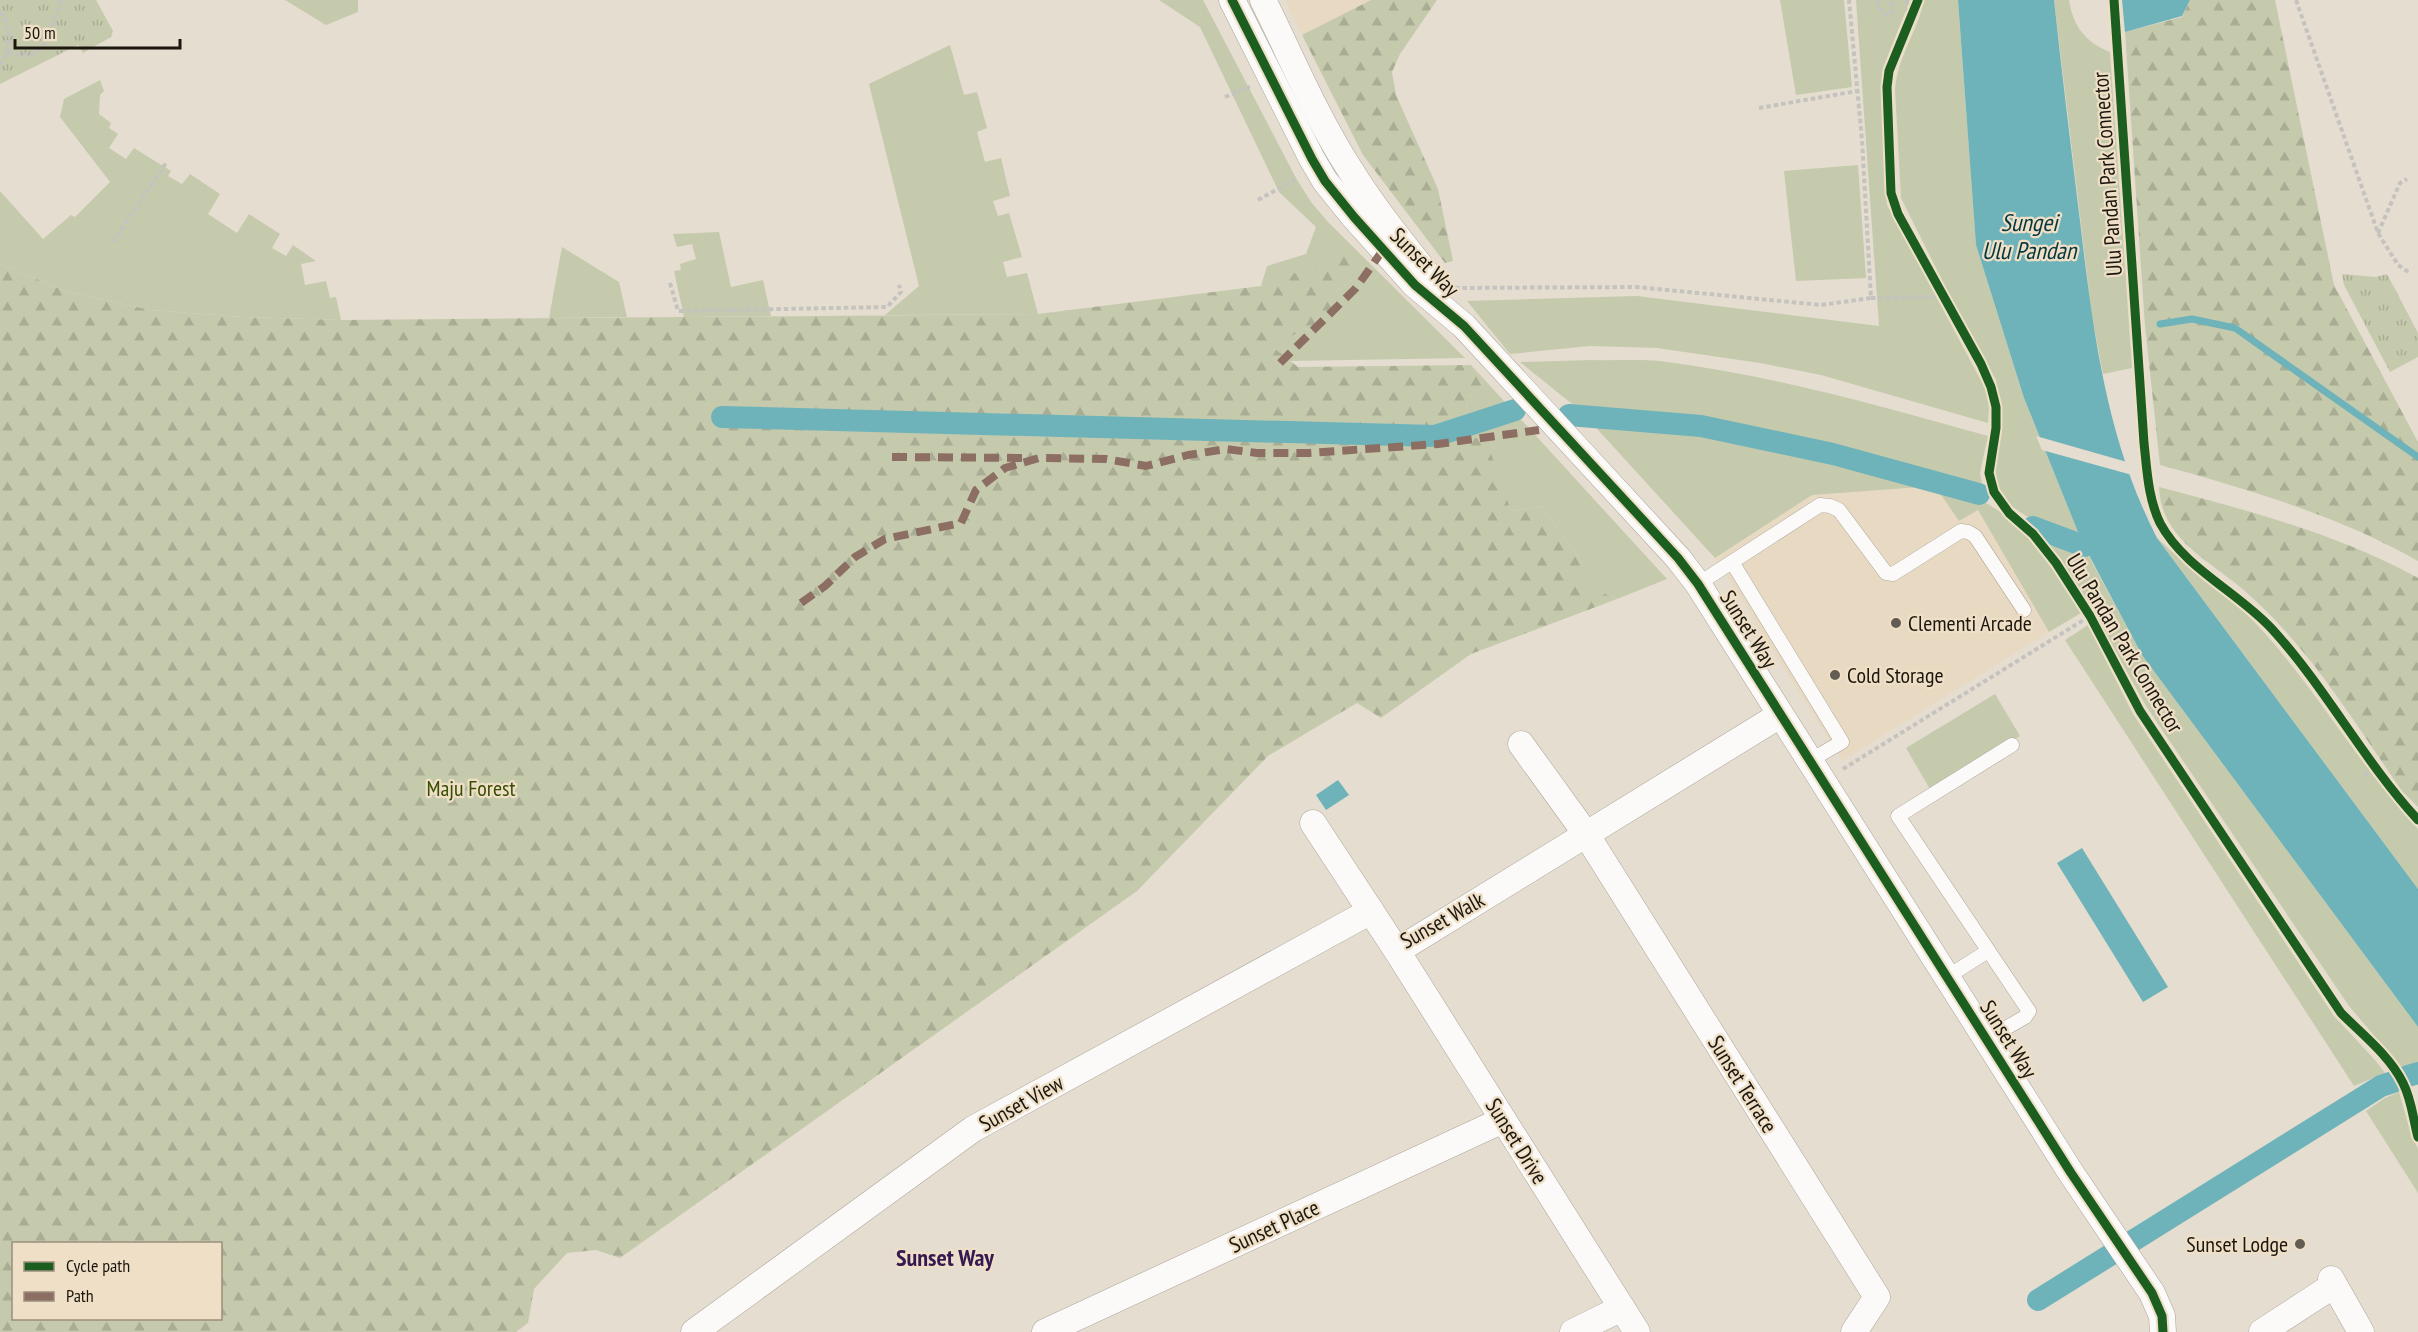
<svg xmlns="http://www.w3.org/2000/svg" width="2418" height="1332" viewBox="0 0 2418 1332" font-family="'PT Sans Narrow',sans-serif">
  <style>
    .built { fill: #e8dac2 }
    .green { fill: #c5caad }
    .forest { fill: url(#forest-firs); fill-rule: evenodd }
    .park { fill: url(#park-tufts) }
    .water { fill: #6fb3ba }
    .pier { fill: #e5ddcf }
    .lines { fill: none; stroke-linecap: round; stroke-linejoin: round }
    .stream { stroke: #6fb3ba; stroke-width: 7 }
    .canal { stroke: #6fb3ba; stroke-width: 22 }
    .service-casing { stroke: #aba59b; stroke-width: 15 }
    .minor-casing { stroke: #aba59b; stroke-width: 27 }
    .path { stroke: #c5c3bf; stroke-width: 4; stroke-dasharray: 4.5 3; stroke-linecap: butt }
    .service { stroke: #fbfaf8; stroke-width: 14 }
    .minor { stroke: #fbfaf8; stroke-width: 26 }
    .quiet { stroke: #8d6e63; stroke-width: 8; stroke-dasharray: 15 8; stroke-linecap: butt }
    .cycleway-casing { stroke: #eedfc6; stroke-width: 13 }
    .cycleway { stroke: #1b5e20; stroke-width: 9 }
    .poi-dot { fill: #625c52; stroke: #eedfc6; stroke-width: 2 }
    .labels { text-anchor: middle; dominant-baseline: central; stroke-width: 4.5; stroke-linejoin: round; paint-order: stroke }
    .street-label { font-size: 22px; fill: #1c170e; stroke: #eedfc6 }
    .poi-label { font-size: 22px; fill: #1c170e; stroke: #eedfc6; text-anchor: start }
    .park-label { font-size: 22px; fill: #374d00; stroke: #eedfc6 }
    .water-label { font-size: 24px; font-style: italic; fill: #06363e; stroke: #eedfc6 }
    .neighbourhood-label { font-size: 24px; font-weight: bold; fill: #341952; stroke: #eedfc6 }
  </style>
  <defs>
    <pattern id="forest-firs" width="22" height="20" patternUnits="userSpaceOnUse" patternTransform="scale(1.5)"><rect width="22" height="20" fill="#c5caad"/><path d="M5 1l3.5 6h-7zM16 11l3.5 6h-7z" fill="#a9ad94"/></pattern>
    <pattern id="park-tufts" width="24" height="20" patternUnits="userSpaceOnUse" patternTransform="scale(1.5)"><rect width="24" height="20" fill="#c5caad"/><path d="M3 7l-1-3M5 7V3M7 7l1-3M15 17l-1-3M17 17v-4M19 17l1-3" fill="none" stroke="#a9ad94"/></pattern>
  </defs>
  <rect width="100%" height="100%" fill="#e5ddcf"/>
  <g class="built">
    <polygon points="1285,0 1371,0 1302,35"/>
    <polygon points="1935,486 1959,521 1978,510 2049,632 1842,761 1715,558 1812,495"/>
  </g>
  <g class="green">
    <polygon points="285,0 358,0 358,12 326,25"/>
    <polygon points="1159,0 1203,0 1296,178 1311,202 1328,222 1465,358 1290,361 1273,347 1301,330 1321,329 1333,294 1352,280 1344,255 1261,286 1267,266 1306,254 1316,227 1279,192 1200,27"/>
    <polygon points="1780,0 1844,0 1852,87 1796,95"/>
    <polygon points="1856,0 1910,0 1883,68 1881,87 1887,205 1985,388 1989,407 1988,423 1821,375 1760,363 1657,348 1590,346 1510,354 1467,301 1637,296 1879,326"/>
    <path d="M1924,0H1958L1976,245L2024,398L2082,542L2035,522L2010,505L2000,490L1994,471L2002,420L1996,380L1948,292L1901,198L1895,89C1899,53 1917,33 1924,0Z"/>
    <path d="M2054,0H2069C2073,26 2085,42 2110,52L2132,368L2103,374L2092,316Z"/>
    <polygon points="950,45 964,95 977,92 987,128 977,132 985,162 1001,158 1010,196 993,201 998,216 1009,213 1022,257 1003,262 1007,277 1027,273 1038,314 885,315 919,286 869,84"/>
    <polygon points="100,80 104,91 100,95 99,114 111,123 109,128 118,134 109,148 126,159 134,148 171,171 168,176 182,184 190,174 220,194 208,214 237,233 249,214 280,234 272,248 286,256 293,245 316,261 301,264 305,285 326,281 330,298 336,297 341,320 242,317 151,310 68,292 0,264 0,191 43,239 71,215 75,217 110,182 60,117 64,99"/>
    <polygon points="1858,165 1866,278 1796,281 1784,171"/>
    <polygon points="719,232 731,287 763,280 771,316 684,317 674,271 681,270 680,264 696,259 692,244 677,247 673,234"/>
    <polygon points="562,247 619,282 627,317 549,318"/>
    <path d="M1592,360C1614,361 1638,359 1660,361C1772,375 1880,406 1988,436L1980,473L1983,489L1835,449L1700,421L1582,412L1520,362Z"/>
    <polygon points="1471,365 1667,579 1617,599 1588,587 1581,560 1541,506 1511,511 1500,483 1466,434 1467,398 1484,385"/>
    <polygon points="1589,420 1702,430 1831,457 1978,498 2007,516 2028,538 2050,566 2081,613 2049,632 1978,510 1959,521 1935,486 1812,495 1715,558"/>
    <polygon points="2038,533 2086,551 2142,655 2418,1027 2418,1069 2406,1073 2349,1006 2146,706 2094,613 2061,559"/>
    <path d="M2157,538C2193,572 2237,600 2269,638C2322,699 2363,770 2418,829V889Z"/>
    <polygon points="2088,625 2133,714 2334,1016 2375,1060 2385,1073 2354,1086 2065,640"/>
    <polygon points="1995,694 2020,736 1930,789 1906,748"/>
    <polygon points="2399,1092 2411,1134 2418,1149 2418,1193 2366,1111 2385,1098"/>
  </g>
  <g class="forest">
    <polygon points="1371,0 1437,0 1400,54 1392,72 1396,95 1438,189 1453,261 1445,263 1363,155 1302,35"/>
    <path d="M2190,0H2275L2334,285L2418,442V561C2339,516 2248,489 2160,465L2145,326L2125,32L2182,17Z"/>
    <path d="M1345,254L1356,268L1352,280L1333,294L1330,320L1321,329L1301,330L1274,348L1298,367L1471,365L1484,385L1467,398L1466,434L1487,442L1511,511L1541,506L1581,560L1589,587L1617,599L1471,654L1381,718L1357,703L1268,756L1137,891L620,1258L596,1250L567,1253L534,1289L528,1323L516,1332H0V264L68,292L151,310L242,317L341,320L1038,314L1261,286ZM14,1244H220V1318H14Z"/>
    <path d="M2159,487C2247,510 2338,534 2418,578V807L2402,791C2354,722 2310,648 2246,592C2211,561 2161,540 2159,487Z"/>
  </g>
  <g class="park">
    <polygon points="0,0 96,0 113,31 111,37 83,53 78,45 0,84"/>
    <polygon points="2342,274 2376,277 2387,274 2418,333 2418,357 2390,372 2344,285"/>
  </g>
  <g class="water">
    <path d="M1958,0H2054C2062,74 2071,148 2080,221C2093,330 2106,439 2157,538L2418,889V1027L2142,655L2082,542L2024,398L1976,245Z"/>
    <polygon points="2122,0 2190,0 2182,16 2125,32"/>
    <polygon points="1338,780 1349,795 1326,810 1316,795"/>
    <polygon points="2082,848 2168,987 2143,1002 2057,863"/>
  </g>
  <polygon class="pier" points="2036,436 2127,462 2132,475 2042,450"/>
  <g class="lines">
    <polyline class="stream" points="2160,324 2192,319 2235,328 2418,457"/>
    <g class="canal">
      <polyline points="1569,415 1701,426 1833,454 1979,494"/>
      <polyline points="722,417 1435,436 1515,410"/>
      <polyline points="2033,527 2084,546"/>
      <polyline points="2408,1076 2418,1073"/>
      <polyline points="2038,1300 2381,1086 2393,1082"/>
    </g>
    <defs>
      <g id="service">
        <polyline points="1732,562 1842,742 1809,761"/>
        <polyline points="1698,584 1820,505 1830,506 1839,510 1886,573 1893,574 1961,531 1968,532 1975,536 2024,610"/>
        <polyline points="1947,977 1988,951"/>
        <polyline points="1987,1039 2025,1017 2029,1011 1898,816 2012,745"/>
      </g>
      <g id="minor">
        <polyline points="1232,0 1312,159 1325,181 1354,217 1415,285 1464,326 1678,558 1698,584 2071,1173 2152,1293 2162,1316 2163,1332"/>
        <path d="M1263,0C1291,56 1315,115 1349,168C1373,207 1402,243 1431,279"/>
        <polyline points="1521,744 1586,834 1877,1297 1854,1332"/>
        <polyline points="1313,823 1397,951 1637,1332"/>
        <polyline points="1397,951 1780,715"/>
        <polyline points="2331,1279 2361,1332"/>
        <polyline points="694,1332 973,1129 1371,911"/>
        <polyline points="1045,1332 1503,1120"/>
        <polyline points="1573,1332 1622,1308"/>
        <polyline points="2262,1332 2334,1285"/>
      </g>
    </defs>
    <use href="#service" class="service-casing"/>
    <use href="#minor" class="minor-casing"/>
    <g class="path">
      <polyline points="1878,0 1879,8 1886,15 1891,13 1892,0"/>
      <polyline points="1907,0 1908,26"/>
      <polyline points="2296,0 2378,233 2398,265 2410,273"/>
      <path d="M0,12C13,29 11,47 0,65"/>
      <path d="M8,52C48,66 50,28 61,0"/>
      <polyline points="1225,97 1251,86"/>
      <polyline points="1759,108 1857,91"/>
      <polyline points="1258,200 1296,179"/>
      <polyline points="2378,233 2400,183 2407,179"/>
      <polyline points="113,242 166,163"/>
      <polyline points="670,283 678,311 887,307 901,292 899,285"/>
      <polyline points="1455,288 1637,287 1821,305 1871,298 1862,140 1849,0"/>
      <polyline points="1871,298 1944,297"/>
      <polyline points="1843,769 2090,616"/>
      <polyline points="2365,775 2374,767"/>
    </g>
    <use href="#service" class="service"/>
    <use href="#minor" class="minor"/>
    <g class="quiet">
      <polyline points="1280,363 1356,288 1383,250"/>
      <polyline points="892,457 1027,458"/>
      <polyline points="801,603 825,586 855,557 885,539 961,523 976,490 1005,468 1039,458 1106,459 1146,466 1188,455 1226,449 1257,453 1309,453 1438,444 1539,430"/>
    </g>
    <defs>
      <g id="cycleway">
        <polyline points="1232,0 1312,159 1325,181 1354,217 1415,285 1464,326 1678,558 1698,584 2071,1173 2152,1293 2162,1316 2163,1332"/>
        <path d="M1918,0L1889,71L1887,87L1891,193L1898,214L1981,364L1991,387L1996,407V428L1989,473L1994,492L2009,513L2033,534L2056,563L2090,616L2140,711L2341,1013C2362,1034 2390,1056 2403,1083C2412,1101 2413,1119 2418,1137"/>
        <path d="M2114,0L2144,443C2147,470 2148,498 2160,523C2184,568 2238,592 2272,629C2326,688 2363,760 2418,820"/>
      </g>
    </defs>
    <use href="#cycleway" class="cycleway-casing"/>
    <use href="#cycleway" class="cycleway"/>
  </g>
  <g class="poi-dot">
    <circle cx="1896" cy="623" r="6"/>
    <circle cx="1835" cy="675" r="6"/>
    <circle cx="2300" cy="1244" r="6"/>
  </g>
  <g class="labels">
    <g class="street-label">
      <text transform="translate(2107 174) rotate(-94)">Ulu Pandan Park Connector</text>
      <text transform="translate(1425 262) rotate(45)">Sunset Way</text>
      <text transform="translate(1749 629) rotate(58)">Sunset Way</text>
      <text transform="translate(2125 643) rotate(59)">Ulu Pandan Park Connector</text>
      <text transform="translate(1442 920) rotate(-29)">Sunset Walk</text>
      <text transform="translate(2009 1039) rotate(58)">Sunset Way</text>
      <text transform="translate(1743 1084) rotate(58)">Sunset Terrace</text>
      <text transform="translate(1021 1103) rotate(-29)">Sunset View</text>
      <text transform="translate(1517 1141) rotate(58)">Sunset Drive</text>
      <text transform="translate(1274 1226) rotate(-25)">Sunset Place</text>
    </g>
    <g class="poi-label">
      <text x="1908" y="623">Clementi Arcade</text>
      <text x="1847" y="675">Cold Storage</text>
      <text x="2288" y="1244" text-anchor="end">Sunset Lodge</text>
    </g>
    <g class="park-label">
      <text x="471" y="788">Maju Forest</text>
    </g>
    <g class="water-label">
      <text x="2029" y="222">Sungei<tspan x="2029" dy="28">Ulu Pandan</tspan></text>
    </g>
    <g class="neighbourhood-label">
      <text x="945" y="1257">Sunset Way</text>
    </g>
  </g>
  <rect x="12" y="1242" width="210" height="78" fill="#eedfc6" stroke="#9a8f7c" stroke-width="1.5"/>
  <rect x="24" y="1262" width="30" height="9" fill="#1b5e20" stroke="#9a8f7c" stroke-width="1.5"/>
  <text x="66" y="1272" font-size="18" fill="#1c170e">Cycle path</text>
  <rect x="24" y="1292" width="30" height="9" fill="#8d6e63" stroke="#9a8f7c" stroke-width="1.5"/>
  <text x="66" y="1302" font-size="18" fill="#1c170e">Path</text>
  <path d="M15 39v9h165v-9" fill="none" stroke="#1c170e" stroke-width="3"/>
  <text x="24" y="39" font-size="18" fill="#1c170e" stroke="#eedfc6" stroke-width="4.5" paint-order="stroke">50 m</text>
</svg>
